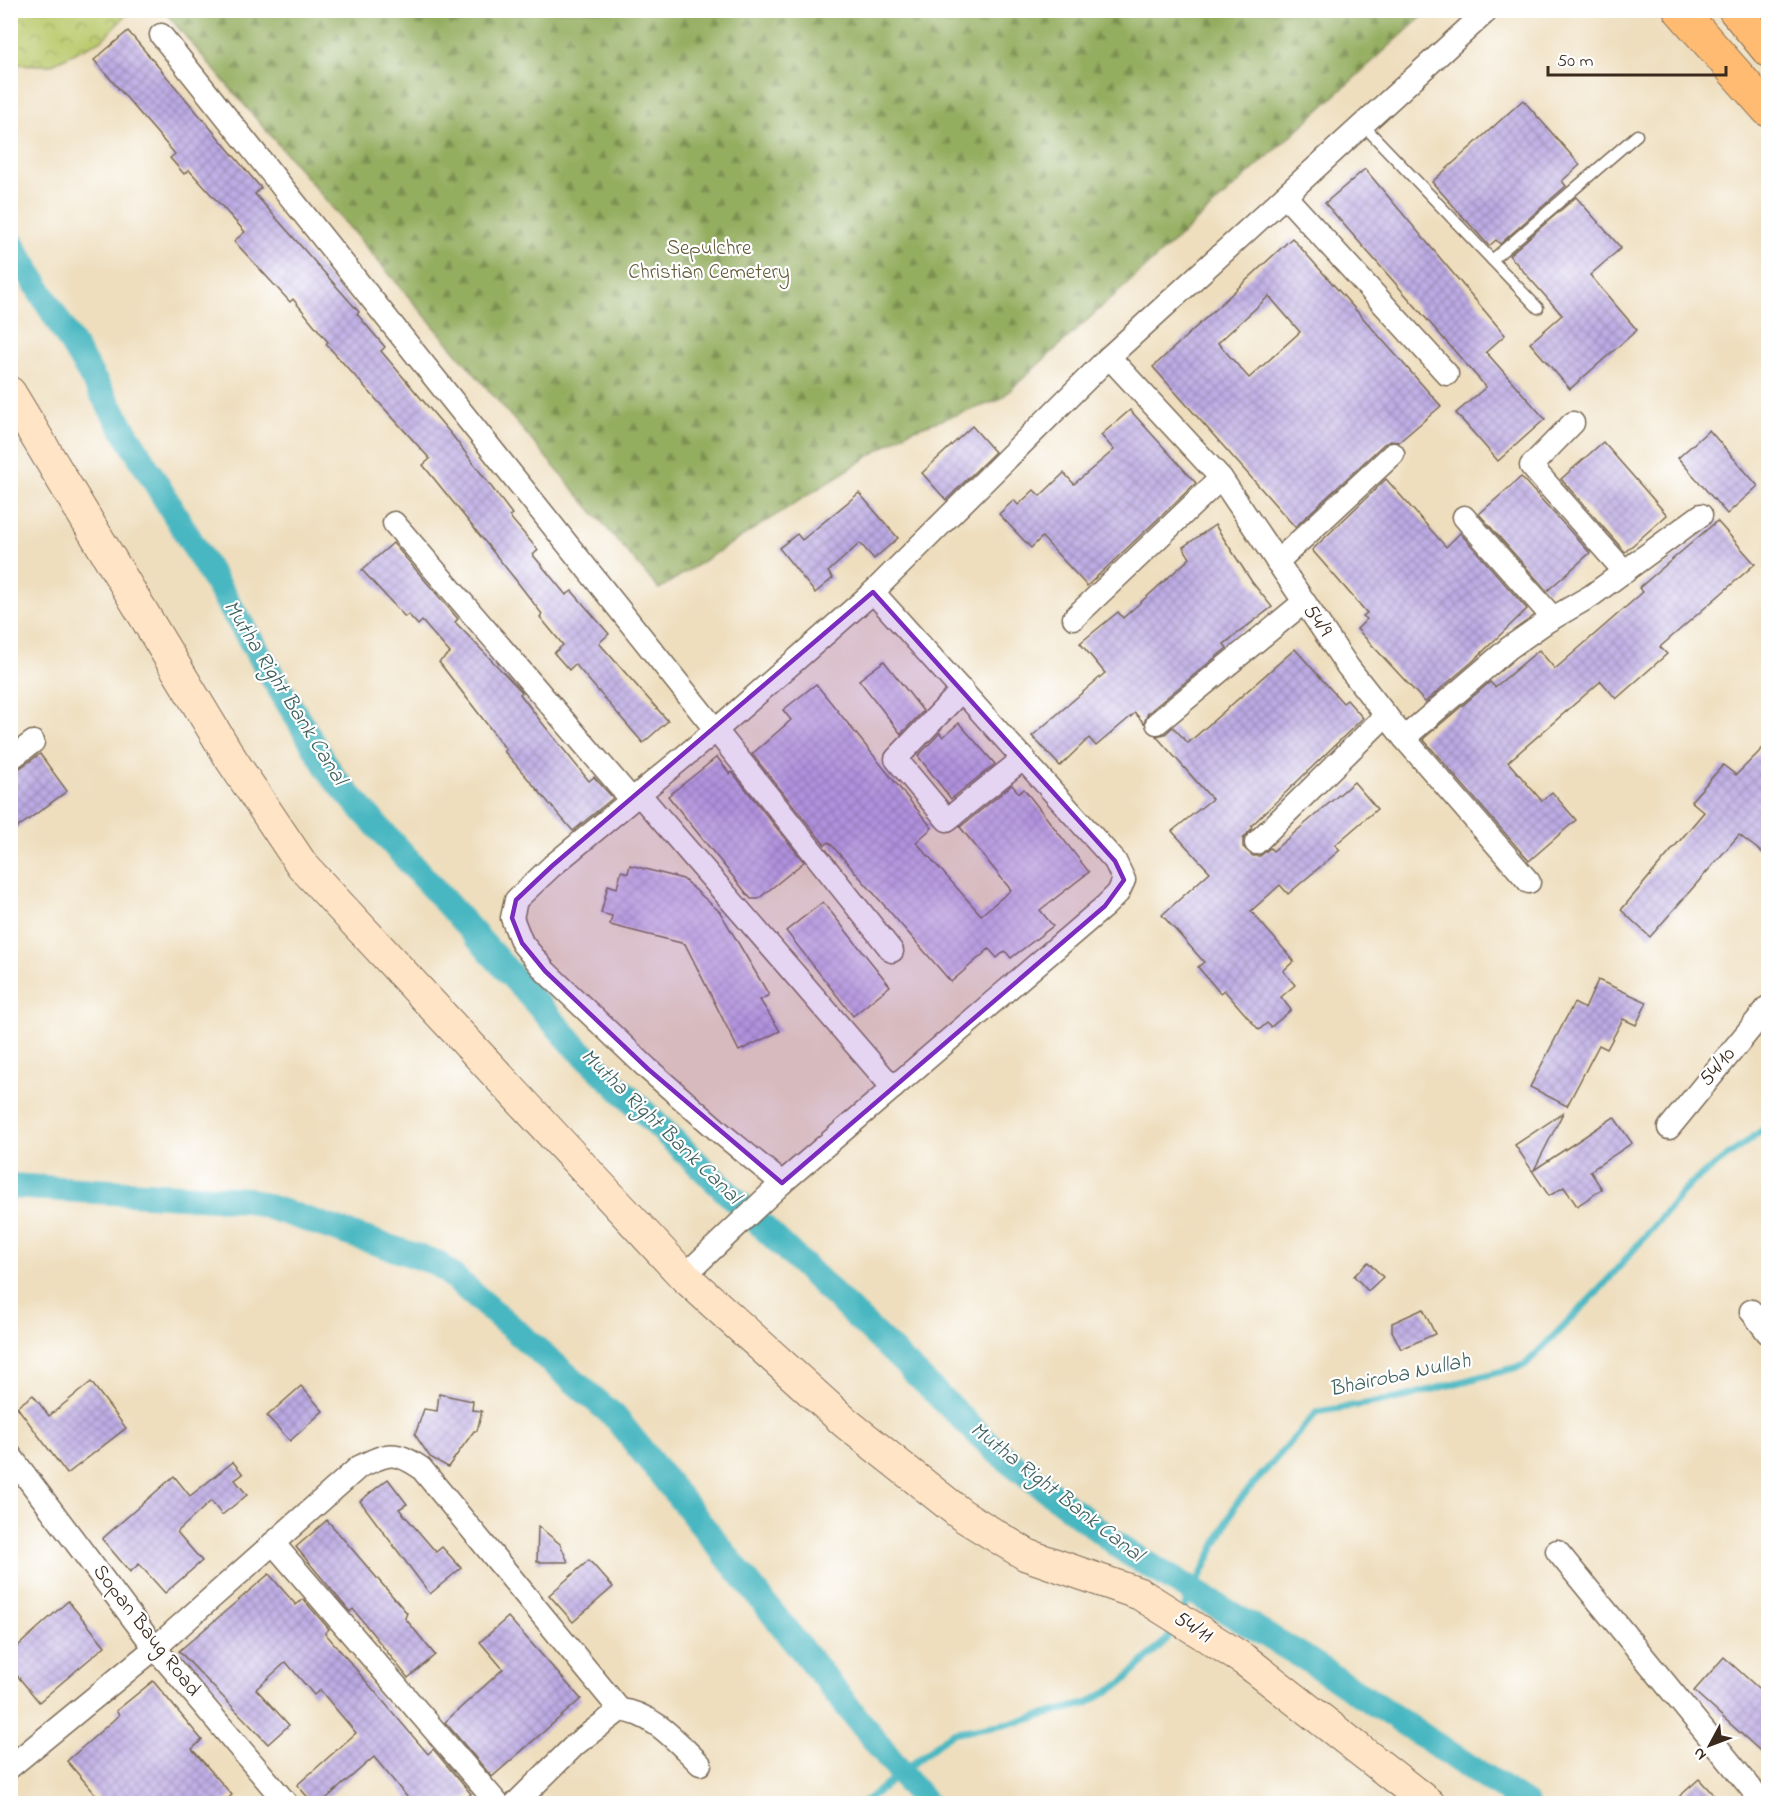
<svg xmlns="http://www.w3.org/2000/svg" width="1779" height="1814" viewBox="0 0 1779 1814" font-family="'Indie Flower',sans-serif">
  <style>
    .forest { fill: url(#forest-firs); stroke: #686c3f; stroke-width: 1.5 }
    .park { fill: url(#park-crowns); stroke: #7b7a46; stroke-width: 1.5 }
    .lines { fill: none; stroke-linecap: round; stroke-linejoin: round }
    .stream { stroke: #48b7c1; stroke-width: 7 }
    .canal { stroke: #48b7c1; stroke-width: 26 }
    .building { fill: url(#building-cross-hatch); fill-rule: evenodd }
    .lane-casing { stroke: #7a6956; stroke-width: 13 }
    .street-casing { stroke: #7a6956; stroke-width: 25 }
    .secondary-casing { stroke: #7a6956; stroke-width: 34 }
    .highway-casing { stroke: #7a6956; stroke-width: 35 }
    .lane { stroke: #fff; stroke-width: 10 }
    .street { stroke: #fff; stroke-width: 22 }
    .secondary { stroke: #ffe4c6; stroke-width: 32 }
    .highway { stroke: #ffbb71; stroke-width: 33 }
    .marked { fill: #7b2cbf; fill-opacity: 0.2; stroke: #7b2cbf; stroke-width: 4.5; stroke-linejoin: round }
    .labels { text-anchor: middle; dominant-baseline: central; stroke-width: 4.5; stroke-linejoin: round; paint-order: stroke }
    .park-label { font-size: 21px; fill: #615a36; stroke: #fff }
    .street-label { font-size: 21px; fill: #3b2a1e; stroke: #fff }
    .water-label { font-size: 22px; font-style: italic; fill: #40625f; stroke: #fff }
  </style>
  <defs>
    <pattern id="forest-firs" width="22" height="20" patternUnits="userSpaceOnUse" patternTransform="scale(1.5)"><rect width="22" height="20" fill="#94ae60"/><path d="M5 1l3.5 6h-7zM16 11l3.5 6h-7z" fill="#7a8e4f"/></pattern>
    <pattern id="park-crowns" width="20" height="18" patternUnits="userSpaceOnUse" patternTransform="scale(1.5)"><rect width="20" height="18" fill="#bbca6d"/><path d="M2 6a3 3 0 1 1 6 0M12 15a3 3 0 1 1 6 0" fill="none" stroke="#99a459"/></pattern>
    <pattern id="building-cross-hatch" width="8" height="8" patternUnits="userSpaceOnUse" patternTransform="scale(1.5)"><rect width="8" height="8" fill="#bcaae4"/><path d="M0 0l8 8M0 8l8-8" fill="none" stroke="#9a8bb8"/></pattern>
  </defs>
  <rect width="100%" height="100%" fill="#fff"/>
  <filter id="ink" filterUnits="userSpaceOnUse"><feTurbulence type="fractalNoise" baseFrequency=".0167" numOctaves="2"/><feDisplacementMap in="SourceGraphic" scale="12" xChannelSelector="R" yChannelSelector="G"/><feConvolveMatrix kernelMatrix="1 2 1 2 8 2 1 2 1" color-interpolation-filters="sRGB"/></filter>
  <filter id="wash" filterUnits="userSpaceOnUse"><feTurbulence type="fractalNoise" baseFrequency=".008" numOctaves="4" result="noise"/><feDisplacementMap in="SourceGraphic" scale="24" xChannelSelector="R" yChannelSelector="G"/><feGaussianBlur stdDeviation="1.35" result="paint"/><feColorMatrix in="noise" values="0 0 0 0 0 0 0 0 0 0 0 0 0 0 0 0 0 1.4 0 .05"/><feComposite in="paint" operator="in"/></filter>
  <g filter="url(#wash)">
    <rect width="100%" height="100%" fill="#eedebe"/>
    <polygon class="forest" points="164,11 1428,11 999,400 909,431 659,589"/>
    <polygon class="park" points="11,10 130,10 130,11 102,40 50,65 11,64"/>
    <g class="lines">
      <g class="stream">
        <polyline points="1183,1611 1236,1504 1317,1412 1400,1398 1525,1365 1599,1290 1689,1185 1768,1126"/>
        <polyline points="862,1804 952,1733 1022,1721 1088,1703 1122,1683 1171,1635 1175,1627"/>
      </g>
      <g class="canal">
        <polyline points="10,241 333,777 575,1046 995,1450 1127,1552 1305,1658 1526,1804"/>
        <polyline points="10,1186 248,1200 437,1263 614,1416 926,1804"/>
      </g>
    </g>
    <g id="blocks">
      <g class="building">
        <polygon points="128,31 261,188 255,194 359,312 357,314 385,347 381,351 452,435 512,514 509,516 538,550 533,555 566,595 572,591 609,634 599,643 668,721 643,743 575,664 569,670 554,653 563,645 540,617 542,614 515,579 423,465 430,459 326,344 328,342 293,299 290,302 234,241 245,232 189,170 184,174 170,158 175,154 94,60"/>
        <polygon points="1523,100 1580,165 1562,181 1566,186 1500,244 1496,240 1489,246 1432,182"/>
        <polygon points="1365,169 1505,335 1486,352 1545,419 1498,461 1456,413 1486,387 1325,203"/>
        <polygon points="1576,197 1621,248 1590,275 1637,330 1570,389 1530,343 1562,315 1509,255"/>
        <path d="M1292,238L1441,406L1399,442L1391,441L1384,444L1295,527L1153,367ZM1269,296L1300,332L1249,378L1218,343Z"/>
        <polygon points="1130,410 1196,483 1087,586 1042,537 1031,548 999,514 1014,500 1018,505 1034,490 1040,496 1064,473 1074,484 1114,450 1101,435"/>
        <polygon points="972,426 995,452 946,500 922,473"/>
        <polygon points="1709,430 1758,486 1727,514 1678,458"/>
        <polygon points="1603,442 1667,515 1625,552 1561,479"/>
        <polygon points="1521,477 1590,553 1547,591 1479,514"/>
        <polygon points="1386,479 1446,547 1460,533 1527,609 1472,662 1425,702 1357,629 1367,619 1363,616 1367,613 1312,550"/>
        <polygon points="859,493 898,538 874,559 860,543 828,572 833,578 815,593 779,548 797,534 802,540"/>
        <polygon points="1717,521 1755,564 1660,647 1667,654 1616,699 1601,681 1508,762 1542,801 1552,792 1576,820 1529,861 1423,739 1490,682 1495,687 1539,650 1555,669 1643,592 1639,588"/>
        <polygon points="1215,525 1252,582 1272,607 1224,644 1227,648 1148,713 1144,723 1135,713 1096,746 1089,738 1060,766 1032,736 1105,673 1080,643 1118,612 1123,618 1190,558 1183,547"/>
        <polygon points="393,543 458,619 455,622 522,692 520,694 539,719 589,781 594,777 613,798 573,831 504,751 506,750 496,736 439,662 450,653 422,621 418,625 408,614 405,617 362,570"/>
        <polygon points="1295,649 1343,703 1347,700 1363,718 1251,826 1252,828 1243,839 1243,847 1253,856 1260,856 1270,848 1273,851 1354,782 1377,809 1335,845 1340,850 1288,894 1280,885 1251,911 1294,961 1283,971 1295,985 1281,997 1291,1010 1271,1027 1267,1023 1259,1030 1224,990 1220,993 1198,967 1204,962 1162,915 1210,872 1172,831 1212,799 1156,736 1165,734 1173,727 1188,743"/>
        <polygon points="884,661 923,711 901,734 859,680"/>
        <polygon points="816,684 932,828 916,842 981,915 1011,890 960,827 1012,785 1019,793 1024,789 1089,872 1040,910 1053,926 1011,958 1005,951 997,958 989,949 951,982 829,842 825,845 752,754 791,720 783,710"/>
        <polygon points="959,723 995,764 951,799 918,756 940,733 943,737"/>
        <polygon points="1768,743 1768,857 1739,835 1650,937 1621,910 1704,812 1691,801 1723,765 1736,775"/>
        <polygon points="40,754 67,791 10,833 10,775"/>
        <polygon points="717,757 730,774 732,772 804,862 758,899 751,899 668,796"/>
        <polygon points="630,865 683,879 720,912 769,995 760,1000 780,1031 739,1051 685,944 610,925 612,916 601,913 608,885 617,888 621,871 628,873"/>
        <polygon points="823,902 890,986 853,1016 786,931"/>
        <polygon points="1598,980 1647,1002 1636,1025 1623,1019 1607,1049 1599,1045 1567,1106 1530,1087 1574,1003 1585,1009"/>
        <polygon points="1563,1113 1534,1170 1614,1117 1632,1143 1590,1171 1602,1189 1577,1206 1564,1187 1549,1196 1515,1145"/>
        <polygon points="1368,1262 1383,1277 1368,1291 1354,1276"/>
        <polygon points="1423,1309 1435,1334 1401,1349 1392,1331 1392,1323"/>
        <polygon points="91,1382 126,1428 67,1474 17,1407 33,1395 49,1416"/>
        <polygon points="301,1386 323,1411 290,1441 267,1416"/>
        <polygon points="439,1394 473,1401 472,1410 482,1411 477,1431 474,1431 448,1467 430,1457 415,1435 424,1409 437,1411"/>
        <polygon points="233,1462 243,1474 235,1480 247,1495 222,1515 211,1501 177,1532 202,1561 165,1593 139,1564 130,1572 102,1539 174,1476 190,1496"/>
        <polygon points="388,1479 407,1504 399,1509 436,1552 442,1547 461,1568 430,1594 360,1501"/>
        <polygon points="327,1520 407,1613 405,1618 435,1655 408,1678 353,1609 350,1612 296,1547"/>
        <polygon points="538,1526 560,1544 568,1562 537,1562"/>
        <polygon points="589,1560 613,1587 573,1622 549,1595"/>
        <polygon points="269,1574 296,1605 303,1599 329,1629 325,1633 428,1754 433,1749 471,1794 459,1803 412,1803 374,1757 321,1803 313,1803 297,1785 356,1733 320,1690 314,1695 286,1662 256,1689 289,1725 268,1744 179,1651"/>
        <polygon points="68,1601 105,1646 39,1702 10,1667 10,1653"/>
        <polygon points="508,1617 581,1699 492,1777 445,1722 503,1669 480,1642"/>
        <polygon points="1724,1657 1768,1697 1768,1758 1694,1691"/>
        <polygon points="153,1681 202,1740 192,1749 232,1795 223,1803 103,1803 67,1761 119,1715 116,1711"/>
        <polygon points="1699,1779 1721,1803 1672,1803"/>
      </g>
    </g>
  </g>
  <g filter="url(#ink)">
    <use href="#blocks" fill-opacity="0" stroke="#7a6956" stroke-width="1.5"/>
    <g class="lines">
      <defs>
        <g id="lane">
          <polyline points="1363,125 1538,308"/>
          <polyline points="1492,260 1637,135"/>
        </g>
        <g id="street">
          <polyline points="161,35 892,951"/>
          <polyline points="1285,196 1447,374"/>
          <polyline points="1109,357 1221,478 1348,667 1404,738 1529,882"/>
          <polyline points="1573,423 1531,466 1625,572"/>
          <polyline points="1464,517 1553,618"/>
          <polyline points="394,523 632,800"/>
          <polyline points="1277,562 1393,454"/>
          <polyline points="1074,618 1221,478"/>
          <polyline points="962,690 896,759 947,820 1024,758"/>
          <polyline points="1157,723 1304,602"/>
          <polyline points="1404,738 1509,648 1546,622 1591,596 1701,515"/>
          <polyline points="10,759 33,742"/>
          <polyline points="639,794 893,1088"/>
          <polyline points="1256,843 1386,715"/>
          <polyline points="1669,1128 1768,1007"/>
          <polyline points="782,1183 722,1134 648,1069 545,971 522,943 512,918 516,900 552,866 715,731 873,592 1109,357 1488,10"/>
          <polyline points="684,1276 782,1183 1105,906 1118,893 1124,880 1115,861 873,592"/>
          <polyline points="1751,1311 1768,1333"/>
          <polyline points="10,1455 155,1648 287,1804"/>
          <polyline points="273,1543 498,1804"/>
          <polyline points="1557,1551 1764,1804"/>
          <path d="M10,1767L155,1648L359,1467C388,1453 395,1450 421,1468L620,1710"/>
          <path d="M515,1804L576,1744L620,1710C653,1713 677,1742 700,1764"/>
        </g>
        <polyline id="secondary" points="10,393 231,759 302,865 684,1276 846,1423 962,1515 1027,1555 1140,1594 1246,1661 1429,1804"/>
        <g id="highway">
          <polyline points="1680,10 1768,110"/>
          <polyline points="1735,10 1768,50"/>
        </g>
      </defs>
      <use href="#lane" class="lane-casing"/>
      <use href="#street" class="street-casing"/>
      <use href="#secondary" class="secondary-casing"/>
      <use href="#highway" class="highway-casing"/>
      <use href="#lane" class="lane"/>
      <use href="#street" class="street"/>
      <use href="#secondary" class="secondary"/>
      <use href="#highway" class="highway"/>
    </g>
  </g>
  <path class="marked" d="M873,592L1115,861L1124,880L1105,906L782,1183L648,1069L545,971L522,943L512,918L516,900L552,866Z"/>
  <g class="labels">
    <g class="park-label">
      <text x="709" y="249">Sepulchre<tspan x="709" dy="24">Christian Cemetery</tspan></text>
    </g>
    <g class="street-label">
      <text transform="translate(1317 621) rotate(55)">54/9</text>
      <text transform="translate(1718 1067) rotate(-50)">54/10</text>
      <text transform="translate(1193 1628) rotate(32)">54/11</text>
      <text transform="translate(146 1631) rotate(52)">Sopan Baug Road</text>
    </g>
    <g class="water-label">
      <text transform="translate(284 693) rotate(58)">Mutha Right Bank Canal</text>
      <text transform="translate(660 1127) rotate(44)">Mutha Right Bank Canal</text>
      <text transform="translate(1400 1376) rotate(-12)">Bhairoba Nullah</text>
      <text transform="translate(1056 1493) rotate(38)">Mutha Right Bank Canal</text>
    </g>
  </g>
  <rect width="1779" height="1814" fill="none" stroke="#fff" stroke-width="36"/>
  <g transform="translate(1710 1745) rotate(229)" stroke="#ffffff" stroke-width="4.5" paint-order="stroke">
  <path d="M0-4.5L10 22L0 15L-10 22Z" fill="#3b2a1e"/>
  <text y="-9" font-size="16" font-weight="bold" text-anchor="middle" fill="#3b2a1e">N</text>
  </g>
  <path d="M1548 66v9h178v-9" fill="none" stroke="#3b2a1e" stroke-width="3"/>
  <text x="1557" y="66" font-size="18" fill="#3b2a1e" stroke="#ffffff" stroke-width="4.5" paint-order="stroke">50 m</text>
</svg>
